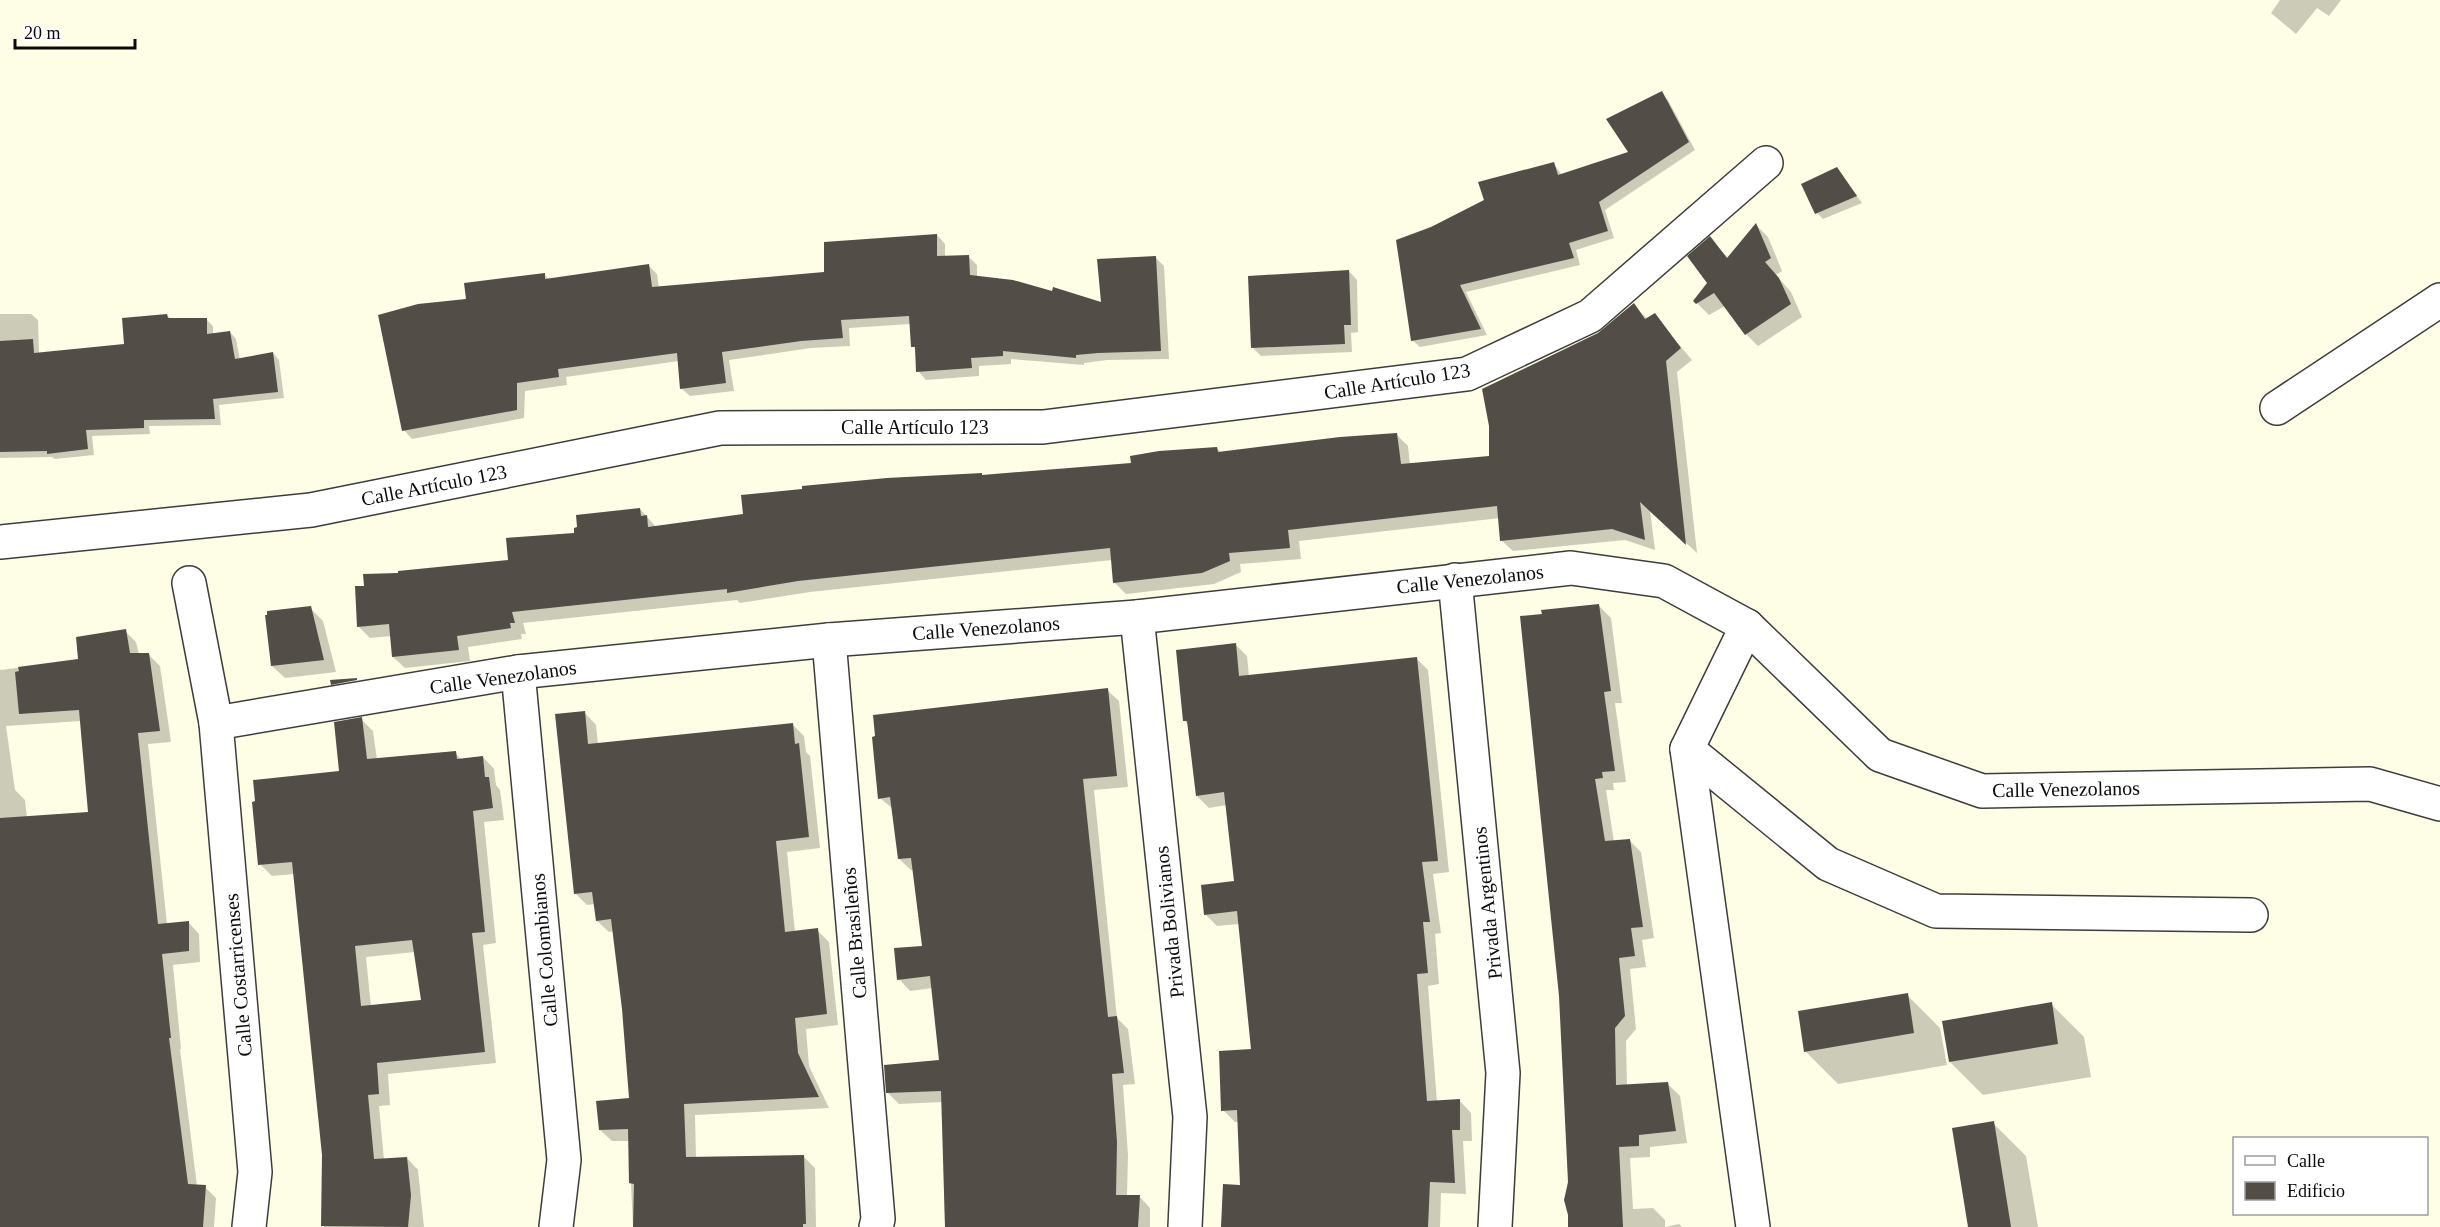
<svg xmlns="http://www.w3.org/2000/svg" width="2440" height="1227" viewBox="0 0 2440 1227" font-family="Georgia,serif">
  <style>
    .shadow { fill: #0003; fill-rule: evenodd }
    .building { fill: #524d47; fill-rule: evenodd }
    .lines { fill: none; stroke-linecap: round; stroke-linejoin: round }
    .minor-casing { stroke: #3d3d3d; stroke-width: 36 }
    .minor { stroke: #fff; stroke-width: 33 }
    .labels { text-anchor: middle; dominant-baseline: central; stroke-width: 6; stroke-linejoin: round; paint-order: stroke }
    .street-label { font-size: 20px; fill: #0a0a0a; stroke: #fff }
  </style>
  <rect width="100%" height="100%" fill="#fefee7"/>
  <g class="shadow">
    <polygon points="2280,0 2341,0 2329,16 2317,8 2296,34 2271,13"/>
    <polygon points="1661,93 1668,100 1695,150 1605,210 1614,238 1576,250 1580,265 1466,292 1487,335 1420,347 1412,340 1432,228 1554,164 1562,175 1630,153"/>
    <polygon points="1837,169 1862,203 1823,219 1817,213"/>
    <polygon points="1756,225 1768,237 1782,271 1776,275 1791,292 1802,317 1758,346 1746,334 1725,306 1709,315 1695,301 1709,284 1710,239 1729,259"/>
    <polygon points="937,235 945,244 945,257 968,256 977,265 977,278 1102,304 1156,258 1164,266 1169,359 1107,360 1084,363 1084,365 1011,359 1011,364 979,366 979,376 926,380 918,371 911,324 849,328 850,346 811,348 729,360 734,391 690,396 681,388 679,361 566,377 567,385 525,391 524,418 412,439 404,430 468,301 544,274 549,280 649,266 657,274 659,288 826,274"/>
    <polygon points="1349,271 1357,280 1358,332 1351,333 1352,352 1261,356 1253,348"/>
    <polygon points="1634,305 1647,319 1654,315 1692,360 1677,372 1697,553 1650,510 1655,550 1625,540 1513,551 1501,540 1500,518 1299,541 1301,559 1240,564 1241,572 1214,584 1126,594 1114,582 1112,560 810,592 740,603 737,600 523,623 526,634 521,634 522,639 468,647 470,661 405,668 393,657 391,636 370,638 359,627 366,587 400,575 510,561 640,509 656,527 744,515 983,477 1133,464 1217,448 1221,453 1397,435 1408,446 1410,465 1490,457 1599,334"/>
    <polygon points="0,314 31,314 38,320 39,354 126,345 167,315 171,320 207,320 213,326 213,334 230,332 236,339 240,360 273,353 279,360 284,398 219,405 221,425 149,426 150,434 92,436 94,455 55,459 52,457 0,458"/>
    <polygon points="1599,606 1611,618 1622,703 1615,703 1626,782 1613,783 1614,790 1606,790 1614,842 1629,840 1641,852 1654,938 1642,940 1646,967 1630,969 1636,1029 1626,1041 1627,1086 1668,1084 1680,1096 1687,1143 1650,1147 1650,1157 1630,1158 1633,1209 1653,1208 1665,1220 1665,1227 1679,1224 1682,1227 1569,1227 1569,1183"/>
    <polygon points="310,608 323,621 336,672 285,678 272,666"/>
    <path d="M125,631L136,642L139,654H148L160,666L171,742L148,744L167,924L188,922L199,934L200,962L173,965L181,1049H180L197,1186L205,1187L216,1198L214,1227H0V670L80,660ZM81,721L90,814L27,818L25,800L15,790L6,726Z"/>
    <polygon points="1235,644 1247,656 1249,676 1416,658 1428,670 1449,872 1433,874 1441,933 1435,934 1439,984 1428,986 1437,1102 1460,1101 1471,1113 1472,1141 1463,1141 1466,1194 1441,1193 1440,1227 1223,1227 1242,1186 1239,1122 1235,1122 1223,1110 1253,1050 1239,924 1217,926 1205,914 1235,883 1227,805 1209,808 1197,796 1189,725 1185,721"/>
    <polygon points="1107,690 1119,701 1128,787 1094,790 1117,1018 1128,1029 1135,1084 1123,1085 1128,1155 1127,1196 1139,1196 1150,1208 1150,1227 945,1227 943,1102 899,1104 888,1093 940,1062 933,988 910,991 899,979 924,947 914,870 911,870 899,859 893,809 880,798"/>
    <polygon points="585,713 596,725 598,744 792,724 804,736 806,752 810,756 820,848 787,852 795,932 817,930 829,942 838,1025 806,1029 809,1066 829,1108 695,1115 696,1158 803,1156 815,1168 816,1227 633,1227 629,1141 612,1141 600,1130 630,1100 624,1009 614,931 609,932 597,921 595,904 587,905 575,893"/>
    <path d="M361,719L373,731L377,760L455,753L462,760L483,757L494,769L496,785L500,790L504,820L484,822L496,943L483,945L496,1063L388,1074L390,1105L379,1106L384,1160L407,1158L418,1170L424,1227H324V1155L294,874L272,876L260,864L340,773ZM415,952L423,1001L371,1007L366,957Z"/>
    <polygon points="1907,995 1940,1028 1947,1065 1838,1084 1805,1051"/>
    <polygon points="2051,1004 2084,1037 2091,1077 1983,1095 1950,1062"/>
    <polygon points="1993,1123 2026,1156 2038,1227 1969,1227"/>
  </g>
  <g class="building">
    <polygon points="1662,91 1689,142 1599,202 1608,231 1569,243 1574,258 1460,285 1481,329 1411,341 1396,240 1431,227 1484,200 1478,182 1554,162 1558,175 1628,152 1606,119"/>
    <polygon points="1837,167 1857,196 1815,214 1801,184"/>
    <polygon points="1756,223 1771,258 1765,262 1779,278 1791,304 1745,335 1714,293 1696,304 1693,301 1707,283 1687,256 1710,236 1727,258"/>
    <polygon points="937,234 937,256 969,255 970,275 1013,280 1052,291 1053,287 1101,302 1097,259 1156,256 1161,351 1098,353 1076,355 1076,358 1003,351 1003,356 971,358 972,368 916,372 915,347 911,347 909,316 841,320 843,338 801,341 722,352 726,383 680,389 677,353 558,369 559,377 517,383 517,410 402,431 378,315 418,304 466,299 464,283 545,273 545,279 649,264 652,287 824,272 824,242"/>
    <polygon points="1349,270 1351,325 1344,325 1345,344 1251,348 1248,276"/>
    <polygon points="1634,303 1645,319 1655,313 1681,348 1666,361 1686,545 1640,502 1645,540 1612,529 1500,541 1497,506 1288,530 1290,548 1229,553 1230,561 1202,573 1113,583 1110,548 798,581 727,593 727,589 512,612 515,623 510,623 511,628 457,636 459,650 392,657 389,624 357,627 355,586 364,586 363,574 398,573 398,571 508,560 506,538 574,533 574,528 577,527 576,515 640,508 641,516 647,515 648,527 743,514 741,495 802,489 802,486 887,478 982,473 982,475 1131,463 1130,456 1159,451 1217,447 1218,452 1340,437 1397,433 1401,464 1489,456 1489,426 1482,389 1598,333"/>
    <polygon points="167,314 168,318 207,318 207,334 230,331 235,359 273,352 278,392 213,399 215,419 144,420 144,428 86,430 88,449 47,454 47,451 0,452 0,341 33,339 34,353 124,344 122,318"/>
    <polygon points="1599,604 1611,691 1604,692 1615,771 1602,772 1603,778 1595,779 1605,841 1630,839 1643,927 1631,928 1635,956 1619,958 1625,1016 1615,1028 1616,1085 1668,1082 1676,1131 1639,1135 1639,1146 1619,1147 1623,1227 1568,1227 1568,1215 1564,1200 1568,1182 1559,996 1520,616 1542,614 1541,610"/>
    <polygon points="311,606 324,660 271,666 265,615 267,615 267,611"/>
    <polygon points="126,629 130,653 149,653 160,731 138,733 158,924 189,921 189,951 162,954 171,1038 169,1038 188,1184 206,1185 203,1227 0,1227 0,818 88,812 79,710 19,714 15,672 19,671 18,667 78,659 76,637"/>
    <polygon points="1236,643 1239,676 1417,657 1438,861 1422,862 1430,922 1423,922 1428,973 1417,974 1427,1101 1460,1099 1460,1130 1452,1130 1455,1183 1430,1182 1428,1227 1221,1227 1223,1184 1240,1185 1237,1110 1221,1111 1219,1051 1251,1049 1237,911 1204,915 1201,885 1234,881 1224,792 1196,796 1187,721 1183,721 1176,650"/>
    <polygon points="357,678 357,680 331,685 330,680"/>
    <polygon points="1108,688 1117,776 1083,779 1108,1017 1117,1016 1124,1073 1112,1074 1117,1142 1116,1195 1140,1195 1138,1227 945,1227 941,1091 886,1093 884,1065 939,1060 930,976 897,980 894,948 922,946 911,858 898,859 890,797 878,799 872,737 875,736 873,715"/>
    <polygon points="585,711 588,744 793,723 795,744 799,743 809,837 776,841 785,932 818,928 827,1014 795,1018 798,1053 819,1097 684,1104 686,1157 804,1155 806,1224 803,1224 803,1227 633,1227 634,1184 629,1183 628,1129 599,1130 596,1101 629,1098 622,1009 611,919 596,921 592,892 574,894 555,714"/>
    <path d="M362,717L367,759L456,751L457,759L483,756L485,777H489L493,808L473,811L485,932L472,933L485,1052L377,1063L379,1094L368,1095L374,1159L407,1157L411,1195L408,1227L321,1226L322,1155L292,862L258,865L252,802L255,801L253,780L339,771L334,722ZM412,940L421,1000L361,1006L355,946Z"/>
    <polygon points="1908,993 1914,1033 1804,1052 1798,1011"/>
    <polygon points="2052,1002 2058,1044 1949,1062 1942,1021"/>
    <polygon points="1994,1121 2011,1227 1968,1227 1952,1128"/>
  </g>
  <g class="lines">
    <defs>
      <g id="minor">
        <polyline points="2277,408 2440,300"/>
        <polyline points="0,542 311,510 720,428 1043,427 1467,374 1590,316 1766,163"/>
        <polyline points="1455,580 1503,1073 1495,1227"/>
        <polyline points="189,583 216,723 255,1172 249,1227"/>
        <polyline points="1137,617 1190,1117 1185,1227"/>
        <polyline points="1747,626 1687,749 1753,1227"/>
        <polyline points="829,640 878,1219 876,1227"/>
        <polyline points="518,672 564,1160 556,1227"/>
        <polyline points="216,723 518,672 829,640 1137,617 1571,568 1664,581 1747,626 1880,755 1982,791 2370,784 2440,804"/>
        <polyline points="1687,749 1828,864 1936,911 2251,915"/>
      </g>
    </defs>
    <use href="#minor" class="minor-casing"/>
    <use href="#minor" class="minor"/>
  </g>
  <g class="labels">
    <g class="street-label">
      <text transform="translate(1397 381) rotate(-9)">Calle Artículo 123</text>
      <text x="915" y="427">Calle Artículo 123</text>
      <text transform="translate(434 485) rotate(-11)">Calle Artículo 123</text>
      <text transform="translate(1470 579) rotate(-6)">Calle Venezolanos</text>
      <text transform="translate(986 628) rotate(-4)">Calle Venezolanos</text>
      <text transform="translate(503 677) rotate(-8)">Calle Venezolanos</text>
      <text transform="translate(2066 789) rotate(-1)">Calle Venezolanos</text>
      <text transform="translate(1487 903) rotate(-96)">Privada Argentinos</text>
      <text transform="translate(1169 922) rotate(-96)">Privada Bolivianos</text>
      <text transform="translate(854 933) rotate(-95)">Calle Brasileños</text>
      <text transform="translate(544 950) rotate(-95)">Calle Colombianos</text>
      <text transform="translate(238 975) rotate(-95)">Calle Costarricenses</text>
    </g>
  </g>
  <rect x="2233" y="1137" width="195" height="78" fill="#ffffff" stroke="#9d9d9d" stroke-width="1.5"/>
  <rect x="2245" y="1156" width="30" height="9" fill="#ffffff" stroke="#9d9d9d" stroke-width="1.5"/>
  <text x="2287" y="1167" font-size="18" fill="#0a0a0a">Calle</text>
  <rect x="2245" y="1182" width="30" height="18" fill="#524d47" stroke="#9d9d9d" stroke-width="1.5"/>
  <text x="2287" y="1197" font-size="18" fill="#0a0a0a">Edificio</text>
  <path d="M15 39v9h120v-9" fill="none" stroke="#0a0a0a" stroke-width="3"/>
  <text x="24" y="39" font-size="18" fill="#0a0a0a" stroke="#ffffff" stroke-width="4.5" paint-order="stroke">20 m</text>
</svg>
